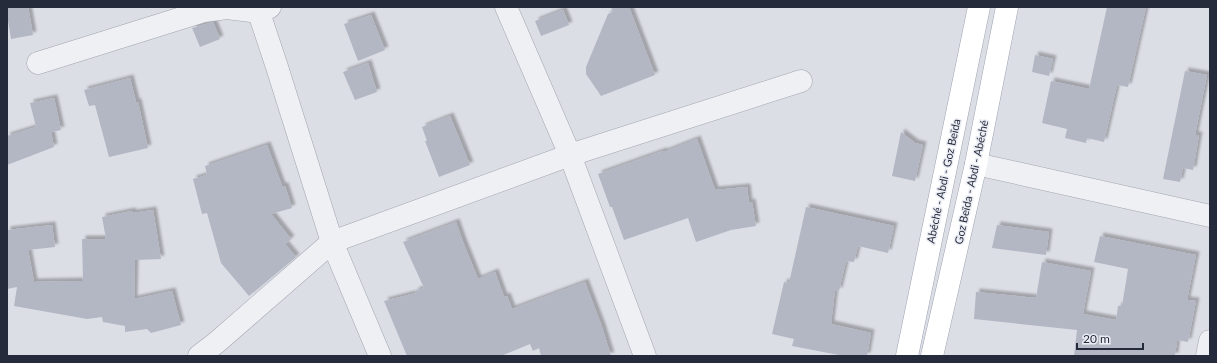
<svg xmlns="http://www.w3.org/2000/svg" width="1217" height="363" viewBox="0 0 1217 363" font-family="Lato,sans-serif">
  <style>
    .building { fill: #b3b7c3; filter: url(#shadow) }
    .lines { fill: none; stroke-linecap: round; stroke-linejoin: round }
    .minor-casing { stroke: #a2a5b0; stroke-width: 23 }
    .major-casing { stroke: #9ba1b1; stroke-width: 23 }
    .minor { stroke: #eef0f4; stroke-width: 22 }
    .major { stroke: #fff; stroke-width: 22 }
    .labels { text-anchor: middle; dominant-baseline: central; stroke-width: 3; stroke-linejoin: round; paint-order: stroke }
    .street-label { font-size: 11px; fill: #262b3c; stroke: #ebedf4 }
  </style>
  <defs>
    <filter id="shadow"><feDropShadow dx="3.5" dy="-3.5" stdDeviation="1" flood-color="#0004"/></filter>
  </defs>
  <rect width="100%" height="100%" fill="#dcdee6"/>
  <g class="building">
    <polygon points="7,7 28,7 33,35 11,39 7,15"/>
    <polygon points="611,7 629,7 655,75 601,96 586,74 586,67 608,14 613,12"/>
    <polygon points="1107,7 1146,7 1128,87 1117,85 1104,142 1087,138 1086,143 1065,138 1067,129 1042,123 1051,81 1089,89"/>
    <polygon points="563,10 569,25 541,36 535,21"/>
    <polygon points="371,15 385,50 358,61 344,24"/>
    <polygon points="213,22 220,39 200,47 192,28"/>
    <polygon points="1035,55 1053,59 1049,76 1032,72"/>
    <polygon points="368,63 377,92 355,100 343,72"/>
    <polygon points="1185,71 1207,75 1195,135 1199,135 1193,170 1183,168 1180,182 1163,179"/>
    <polygon points="130,78 136,102 138,102 148,148 109,157 95,105 89,106 84,90"/>
    <polygon points="54,98 61,130 51,132 54,147 7,165 7,136 36,127 30,103"/>
    <polygon points="450,116 470,165 439,177 425,141 427,141 422,127"/>
    <polygon points="901,132 915,143 923,145 915,181 892,176"/>
    <polygon points="697,139 715,190 747,187 749,203 752,202 756,226 731,230 696,242 688,218 624,240 612,207 610,207 598,174 663,151 664,152"/>
    <polygon points="267,145 282,186 285,186 292,208 271,214 291,239 285,244 296,257 249,296 221,263 207,213 202,214 193,179 207,175 205,166"/>
    <polygon points="806,207 894,226 888,253 858,246 854,262 846,261 839,291 835,290 831,324 871,333 867,356 844,356 792,346 794,339 772,334 784,282 789,283"/>
    <polygon points="153,210 161,259 135,260 134,299 172,291 181,325 151,333 147,329 125,332 125,326 103,322 102,317 87,319 14,306 17,287 7,289 7,230 52,225 55,247 28,250 34,282 83,281 82,239 106,239 102,217 132,211 133,213"/>
    <polygon points="456,222 463,242 478,279 495,272 504,297 507,296 512,309 585,282 602,327 611,356 541,356 539,348 533,351 530,344 501,356 407,356 384,301 416,293 415,291 424,288 403,242"/>
    <polygon points="997,225 1049,232 1046,255 992,248"/>
    <polygon points="1100,236 1196,255 1187,300 1196,301 1188,342 1177,340 1175,356 1074,356 1077,330 974,319 976,292 1036,298 1042,262 1091,271 1083,314 1116,320 1118,306 1122,306 1128,269 1094,262"/>
  </g>
  <g class="lines">
    <defs>
      <g id="minor">
        <polyline points="257,7 277,67 332,242 380,356"/>
        <polyline points="506,7 570,155 645,356"/>
        <polyline points="38,63 204,11 227,8 259,12 270,7"/>
        <polyline points="976,164 1210,216"/>
        <polyline points="199,356 216,343 332,242 570,155 801,81"/>
        <polyline points="1207,356 1210,341"/>
      </g>
      <g id="major">
        <polyline points="907,356 979,7"/>
        <polyline points="932,356 976,164 1007,7"/>
      </g>
    </defs>
    <use href="#minor" class="minor-casing"/>
    <use href="#major" class="major-casing"/>
    <use href="#minor" class="minor"/>
    <use href="#major" class="major"/>
  </g>
  <g class="labels">
    <g class="street-label">
      <text transform="translate(943 181) rotate(-78)">Abéché - Abdi - Goz Beïda</text>
      <text transform="translate(971 182) rotate(-78)">Goz Beïda - Abdi - Abéché</text>
    </g>
  </g>
  <rect width="1217" height="363" fill="none" stroke="#262b3c" stroke-width="16"/>
  <path d="M1077 343v6h66v-6" fill="none" stroke="#262b3c" stroke-width="2"/>
  <text x="1083" y="343" font-size="12" fill="#262b3c" stroke="#ebedf4" stroke-width="3" paint-order="stroke">20 m</text>
</svg>
